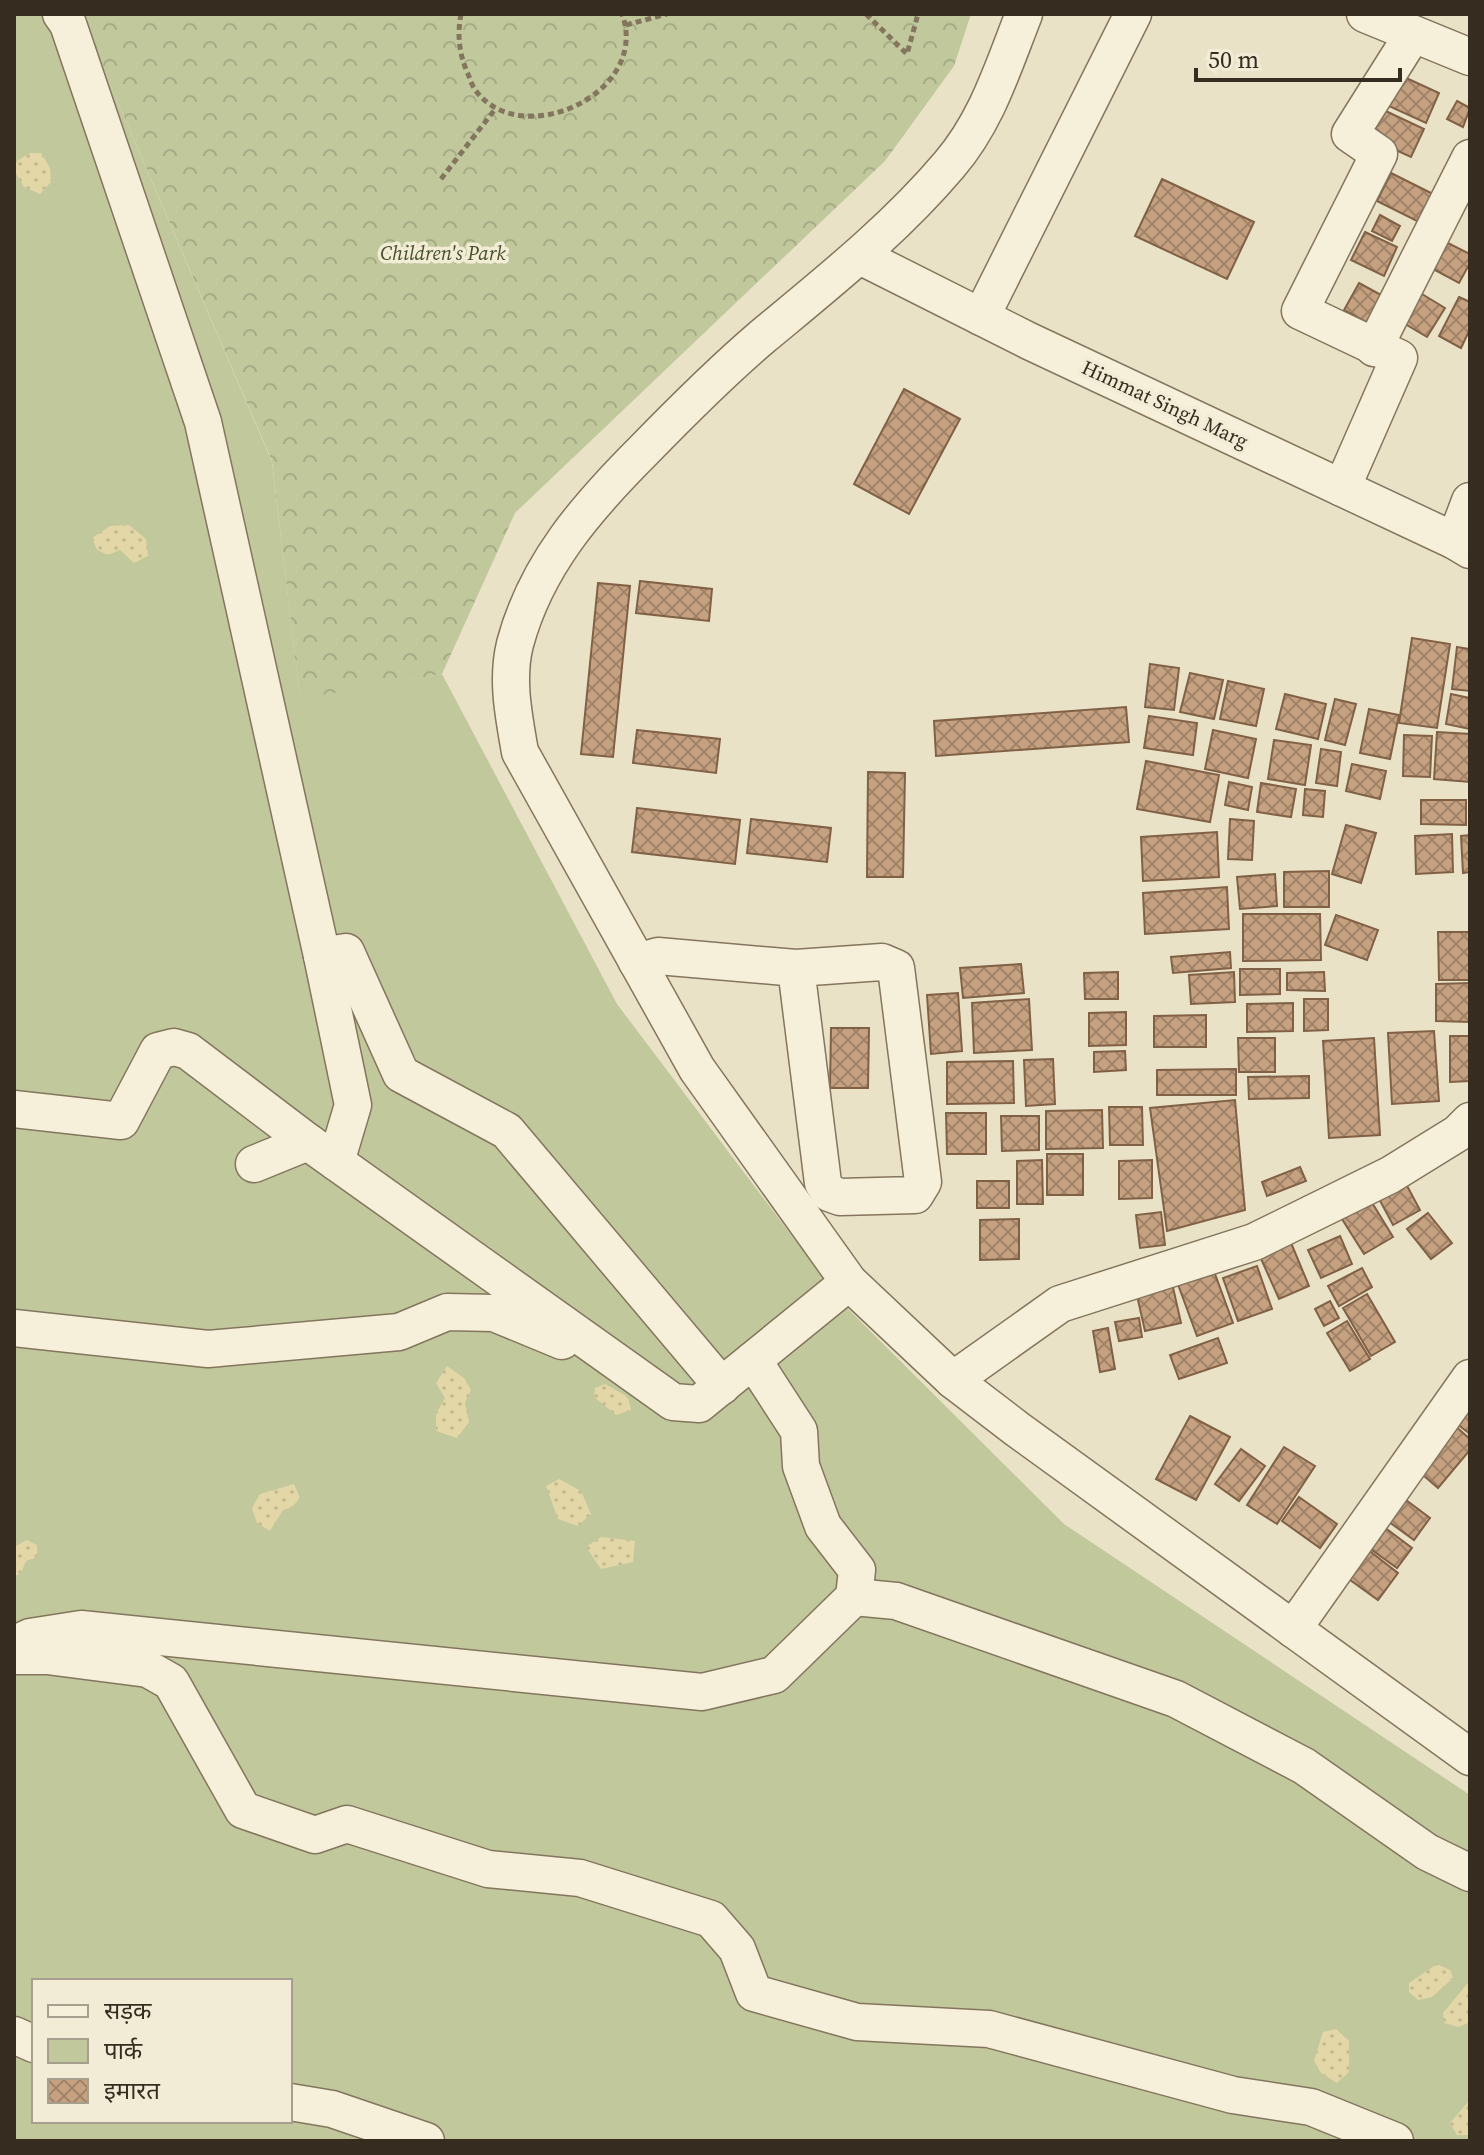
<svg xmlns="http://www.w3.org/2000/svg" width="1484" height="2155" viewBox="0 0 1484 2155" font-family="'Source Serif 4','Noto Sans Devanagari',serif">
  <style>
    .green { fill: #c0c89c; fill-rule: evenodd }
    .forest { fill: url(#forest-crowns) }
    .sand { fill: url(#sand-dots) }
    .building { fill: url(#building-cross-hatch); stroke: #816146; stroke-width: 2 }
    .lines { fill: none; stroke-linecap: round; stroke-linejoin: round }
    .minor-casing { stroke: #84755e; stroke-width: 39 }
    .path { stroke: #84755e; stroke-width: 5; stroke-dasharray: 6 4; stroke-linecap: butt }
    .minor { stroke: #f6efd9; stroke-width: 36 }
    .labels { text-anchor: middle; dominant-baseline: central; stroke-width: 7; stroke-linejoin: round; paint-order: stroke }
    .park-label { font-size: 20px; font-style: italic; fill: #445029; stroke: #f2ecd6 }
    .street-label { font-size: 20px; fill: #362c20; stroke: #f2ecd6 }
  </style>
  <defs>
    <pattern id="forest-crowns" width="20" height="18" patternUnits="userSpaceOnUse" patternTransform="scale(2)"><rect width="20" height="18" fill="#c0c89c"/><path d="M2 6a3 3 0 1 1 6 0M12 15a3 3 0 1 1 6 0" fill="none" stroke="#a6ac86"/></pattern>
    <pattern id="sand-dots" width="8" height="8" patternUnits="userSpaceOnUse" patternTransform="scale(2)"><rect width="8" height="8" fill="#e4d7a7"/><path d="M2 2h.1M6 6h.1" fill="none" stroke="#c4b98f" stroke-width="1.8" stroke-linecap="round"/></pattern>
    <pattern id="building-cross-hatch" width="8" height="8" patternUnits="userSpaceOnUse" patternTransform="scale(2)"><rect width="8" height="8" fill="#c5a180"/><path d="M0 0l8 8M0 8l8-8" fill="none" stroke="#a18368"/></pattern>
  </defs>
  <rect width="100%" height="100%" fill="#eae2c7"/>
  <path class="green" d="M14,14H80L272,462L300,698L442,674L617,1004L844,1305L1064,1524L1470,1795V2141H14ZM34,1981H290V2121H34Z"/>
  <polygon class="forest" points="80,14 971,14 954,66 885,161 515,513 442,674 300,699 272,461"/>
  <g class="sand">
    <polygon points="30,153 41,153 50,168 51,182 40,194 24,187 14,170 17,161"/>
    <polygon points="129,525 146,539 148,556 134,563 120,550 108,555 97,550 92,538 110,526"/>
    <polygon points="447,1366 464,1378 471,1390 465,1403 469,1422 457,1438 436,1431 436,1414 445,1398 436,1383"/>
    <polygon points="605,1384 628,1397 631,1410 616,1415 594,1397 595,1388"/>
    <polygon points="559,1479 581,1491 591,1514 578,1526 558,1519 546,1486"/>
    <polygon points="294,1484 300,1498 292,1507 283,1510 270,1531 257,1523 252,1508 260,1494"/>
    <polygon points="601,1537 635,1541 633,1562 601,1569 586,1547"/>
    <polygon points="27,1540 37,1545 37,1557 26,1561 21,1573 14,1577 14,1547"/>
    <polygon points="1437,1964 1450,1970 1453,1978 1432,1997 1418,2000 1409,1992 1409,1983"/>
    <polygon points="1467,1984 1470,1984 1470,2022 1459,2027 1444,2023 1443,2013"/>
    <polygon points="1336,2029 1349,2041 1349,2072 1337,2083 1321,2073 1314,2061 1323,2032"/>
    <polygon points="1468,2102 1470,2135 1457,2135 1450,2123"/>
  </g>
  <g class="building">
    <polygon points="1391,71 1439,93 1426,123 1378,101"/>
    <polygon points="1457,101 1470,108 1463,127 1447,119"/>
    <polygon points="1375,106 1424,129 1411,157 1362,135"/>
    <polygon points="1391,173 1443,199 1429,227 1377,201"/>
    <polygon points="1162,179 1254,222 1227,279 1135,236"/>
    <polygon points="1380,215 1400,226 1392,241 1372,231"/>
    <polygon points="1365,232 1397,247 1384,276 1351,260"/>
    <polygon points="1434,236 1470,254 1470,263 1459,283 1420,262"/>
    <polygon points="1359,283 1392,301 1377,328 1344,310"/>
    <polygon points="1417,291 1445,308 1427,337 1400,321"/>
    <polygon points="1459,297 1470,302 1470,329 1461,348 1439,336"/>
    <polygon points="904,389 960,419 909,514 854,484"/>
    <polygon points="640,581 712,589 709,621 636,613"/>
    <polygon points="598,583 630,586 613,757 581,754"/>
    <polygon points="1412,638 1450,644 1437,728 1399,723"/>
    <polygon points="1457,647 1470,649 1470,691 1452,689"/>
    <polygon points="1150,664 1179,668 1174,710 1145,707"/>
    <polygon points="1190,673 1223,680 1214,719 1180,712"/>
    <polygon points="1228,681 1264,689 1256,726 1220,719"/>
    <polygon points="1285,694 1326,704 1318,739 1276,729"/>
    <polygon points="1451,694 1470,698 1470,729 1446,724"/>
    <polygon points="1335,699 1356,704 1345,745 1325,740"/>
    <polygon points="1126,707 1129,742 936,756 934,721"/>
    <polygon points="1369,709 1399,715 1390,759 1360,753"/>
    <polygon points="1149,716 1197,723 1193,755 1144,748"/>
    <polygon points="637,730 720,739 716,773 633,763"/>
    <polygon points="1213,730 1256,739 1248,778 1205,769"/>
    <polygon points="1437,732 1470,734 1470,782 1434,779"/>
    <polygon points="1404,735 1432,736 1430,777 1403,776"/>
    <polygon points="1274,740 1311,745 1305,785 1268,779"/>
    <polygon points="1321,749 1341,752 1337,786 1316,783"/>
    <polygon points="1146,761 1219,775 1210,822 1137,809"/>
    <polygon points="1352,764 1386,771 1380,799 1346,791"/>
    <polygon points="868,772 905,773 903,877 867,877"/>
    <polygon points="1229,782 1252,787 1248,810 1225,805"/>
    <polygon points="1261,783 1296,789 1291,817 1257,812"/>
    <polygon points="1305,789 1325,791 1323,817 1303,815"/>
    <polygon points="1421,800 1466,800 1466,825 1421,824"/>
    <polygon points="637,808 740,820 735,864 632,852"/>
    <polygon points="751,819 831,828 827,862 747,853"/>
    <polygon points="1230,819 1254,821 1252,860 1228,859"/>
    <polygon points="1346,825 1376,833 1361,883 1332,874"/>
    <polygon points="1217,832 1219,877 1143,881 1141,837"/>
    <polygon points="1452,834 1453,872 1416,874 1415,836"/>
    <polygon points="1470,835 1470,872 1463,873 1461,836"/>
    <polygon points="1329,871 1329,907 1284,907 1284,872"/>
    <polygon points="1275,874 1277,906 1240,909 1237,877"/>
    <polygon points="1227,887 1229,929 1145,934 1143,893"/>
    <polygon points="1243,914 1320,914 1321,960 1243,961"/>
    <polygon points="1336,915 1378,930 1367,960 1325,945"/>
    <polygon points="1438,932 1469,932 1470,980 1439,980"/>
    <polygon points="1230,952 1231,968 1173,973 1171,957"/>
    <polygon points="1021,964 1024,993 963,998 960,968"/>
    <polygon points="1240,969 1280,969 1280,994 1240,995"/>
    <polygon points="1118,972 1118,999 1085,999 1084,973"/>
    <polygon points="1234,972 1235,1002 1191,1004 1189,975"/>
    <polygon points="1324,972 1325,991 1287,990 1287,973"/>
    <polygon points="1470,983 1470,1022 1436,1021 1436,984"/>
    <polygon points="958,993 962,1051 931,1054 927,995"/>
    <polygon points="1029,999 1032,1050 974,1053 972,1003"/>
    <polygon points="1304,999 1328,999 1328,1030 1304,1031"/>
    <polygon points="1293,1003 1293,1031 1247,1032 1247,1004"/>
    <polygon points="1126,1012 1126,1045 1089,1046 1089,1013"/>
    <polygon points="1206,1015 1206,1047 1154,1047 1154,1016"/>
    <polygon points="831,1028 869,1028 868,1088 830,1088"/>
    <polygon points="1434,1031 1439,1101 1392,1104 1388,1033"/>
    <polygon points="1450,1036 1470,1036 1470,1081 1450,1082"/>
    <polygon points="1238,1038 1275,1038 1275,1072 1239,1072"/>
    <polygon points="1374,1038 1380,1135 1329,1138 1323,1041"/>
    <polygon points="1125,1051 1126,1070 1094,1072 1094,1052"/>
    <polygon points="1053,1059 1055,1104 1026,1106 1024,1060"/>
    <polygon points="1013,1061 1014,1103 947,1104 947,1062"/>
    <polygon points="1236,1069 1236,1095 1157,1095 1157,1070"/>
    <polygon points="1309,1076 1309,1098 1249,1099 1248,1077"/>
    <polygon points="1235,1100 1245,1210 1167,1231 1150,1108"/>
    <polygon points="1109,1107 1142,1107 1143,1145 1110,1145"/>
    <polygon points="1102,1110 1103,1148 1046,1149 1046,1111"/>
    <polygon points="946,1113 986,1113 986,1154 947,1154"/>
    <polygon points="1001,1116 1039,1116 1039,1150 1002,1151"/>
    <rect x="1047" y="1154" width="36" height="41"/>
    <polygon points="1042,1160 1043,1204 1017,1204 1017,1161"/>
    <polygon points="1152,1160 1152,1198 1119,1199 1119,1161"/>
    <polygon points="1300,1167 1306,1181 1267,1196 1262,1182"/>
    <rect x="977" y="1181" width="32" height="27"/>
    <polygon points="1405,1182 1420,1210 1393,1225 1378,1197"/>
    <polygon points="1371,1201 1393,1237 1364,1254 1342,1219"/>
    <polygon points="1161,1212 1165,1245 1140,1248 1136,1215"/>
    <polygon points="1428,1213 1452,1243 1431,1259 1407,1229"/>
    <polygon points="1019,1219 1019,1259 980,1260 980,1220"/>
    <polygon points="1340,1236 1352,1264 1321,1278 1308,1250"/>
    <polygon points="1289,1238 1309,1286 1279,1299 1258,1252"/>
    <polygon points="1212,1266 1233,1323 1197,1336 1176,1279"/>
    <polygon points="1257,1266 1272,1309 1238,1321 1223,1278"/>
    <polygon points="1362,1268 1372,1287 1339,1306 1328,1286"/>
    <polygon points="1172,1283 1181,1323 1145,1331 1136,1291"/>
    <polygon points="1367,1294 1395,1342 1371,1356 1343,1308"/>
    <polygon points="1330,1301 1339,1318 1324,1326 1315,1309"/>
    <polygon points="1139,1318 1142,1337 1119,1341 1115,1322"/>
    <polygon points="1347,1321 1370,1359 1350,1371 1327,1333"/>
    <polygon points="1108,1328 1115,1369 1100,1372 1093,1331"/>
    <polygon points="1218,1338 1227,1363 1179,1379 1170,1355"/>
    <polygon points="1470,1396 1470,1434 1452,1420"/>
    <polygon points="1190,1416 1230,1437 1196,1500 1156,1479"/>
    <polygon points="1454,1425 1470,1439 1470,1450 1438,1488 1416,1469"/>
    <polygon points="1284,1447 1315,1466 1277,1524 1247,1505"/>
    <polygon points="1241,1449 1265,1466 1239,1501 1215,1484"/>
    <polygon points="1299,1497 1337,1524 1320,1548 1282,1521"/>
    <polygon points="1402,1497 1430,1518 1414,1540 1385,1519"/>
    <polygon points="1380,1524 1412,1548 1397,1568 1365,1545"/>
    <polygon points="1367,1549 1398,1573 1378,1600 1346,1577"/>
  </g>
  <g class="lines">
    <defs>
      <g id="minor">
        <polyline points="61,14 68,24 203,422 322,956 353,1105 336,1162"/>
        <path d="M1024,14C1003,67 987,121 949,165C894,230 827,283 762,337C721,372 682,411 644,450C587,507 536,565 515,644C506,680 514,717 520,752L697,1069L849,1282L953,1380L1017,1429L1470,1757"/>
        <polyline points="1365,14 1470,57"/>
        <polyline points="860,256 1029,341 1455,541 1470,550"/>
        <polyline points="981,317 1133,14"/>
        <polyline points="1374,348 1470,158"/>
        <polyline points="1342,488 1399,358 1300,311 1379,154 1350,134 1413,34"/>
        <polyline points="1455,541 1470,501"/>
        <polyline points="322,956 346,952 401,1074 507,1131 722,1386"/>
        <polyline points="637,962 658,956 796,968 882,962 896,968 923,1182 915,1195 840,1197 829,1193 823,1183 796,968"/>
        <polyline points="14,1109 121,1121 158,1051 174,1047 188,1051 308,1142 673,1402 699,1404 849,1282"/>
        <polyline points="254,1164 308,1142"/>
        <polyline points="14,1328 208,1349 399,1332 447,1312 494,1313 562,1341"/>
        <polyline points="953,1380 1060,1304 1254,1242 1390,1175 1458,1133 1470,1121"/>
        <polyline points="854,1597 896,1601 1176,1699 1304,1766 1427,1852 1470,1873"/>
        <polyline points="1293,1629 1470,1378"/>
        <polyline points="15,1644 30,1637 81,1629 702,1692 774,1675 854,1597 857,1570 823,1526 801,1466 799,1431 753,1360"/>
        <polyline points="14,1656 47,1656 148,1669 171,1682 243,1810 315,1835 347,1824 488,1869 580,1878 711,1919 737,1949 754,1993 857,2022 989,2029 1233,2095 1311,2107 1395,2141"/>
        <polyline points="14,2035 34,2044"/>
        <polyline points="290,2102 332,2109 426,2141"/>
      </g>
    </defs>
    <use href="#minor" class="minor-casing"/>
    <g class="path">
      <path d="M461,14C457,35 459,54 468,74C470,79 472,86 476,91C522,152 651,93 622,14"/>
      <polyline points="866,14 907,54 918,14"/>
      <polyline points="626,25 667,14"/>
      <polyline points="441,179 496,108"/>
    </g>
    <use href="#minor" class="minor"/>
  </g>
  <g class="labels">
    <g class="park-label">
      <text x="443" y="253">Children's Park</text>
    </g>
    <g class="street-label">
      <text transform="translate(1165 404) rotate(25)">Himmat Singh Marg</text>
    </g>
  </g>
  <rect width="1484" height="2155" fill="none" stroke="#362c20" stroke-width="32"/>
  <rect x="32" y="1979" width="260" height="144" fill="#f2ecd6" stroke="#a79f8d" stroke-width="2"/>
  <rect x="48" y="2005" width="40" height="12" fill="#f6efd9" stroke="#a79f8d" stroke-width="2"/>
  <text x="104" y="2019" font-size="24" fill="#362c20">सड़क</text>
  <rect x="48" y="2039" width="40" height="24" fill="#c0c89c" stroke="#a79f8d" stroke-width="2"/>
  <text x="104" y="2059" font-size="24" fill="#362c20">पार्क</text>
  <rect x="48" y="2079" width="40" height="24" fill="url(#building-cross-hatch)" stroke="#a79f8d" stroke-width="2"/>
  <text x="104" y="2099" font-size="24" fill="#362c20">इमारत</text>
  <path d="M1196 68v12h204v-12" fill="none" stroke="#362c20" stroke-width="4"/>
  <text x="1208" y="68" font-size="24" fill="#362c20" stroke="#f2ecd6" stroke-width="6" paint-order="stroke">50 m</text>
</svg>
